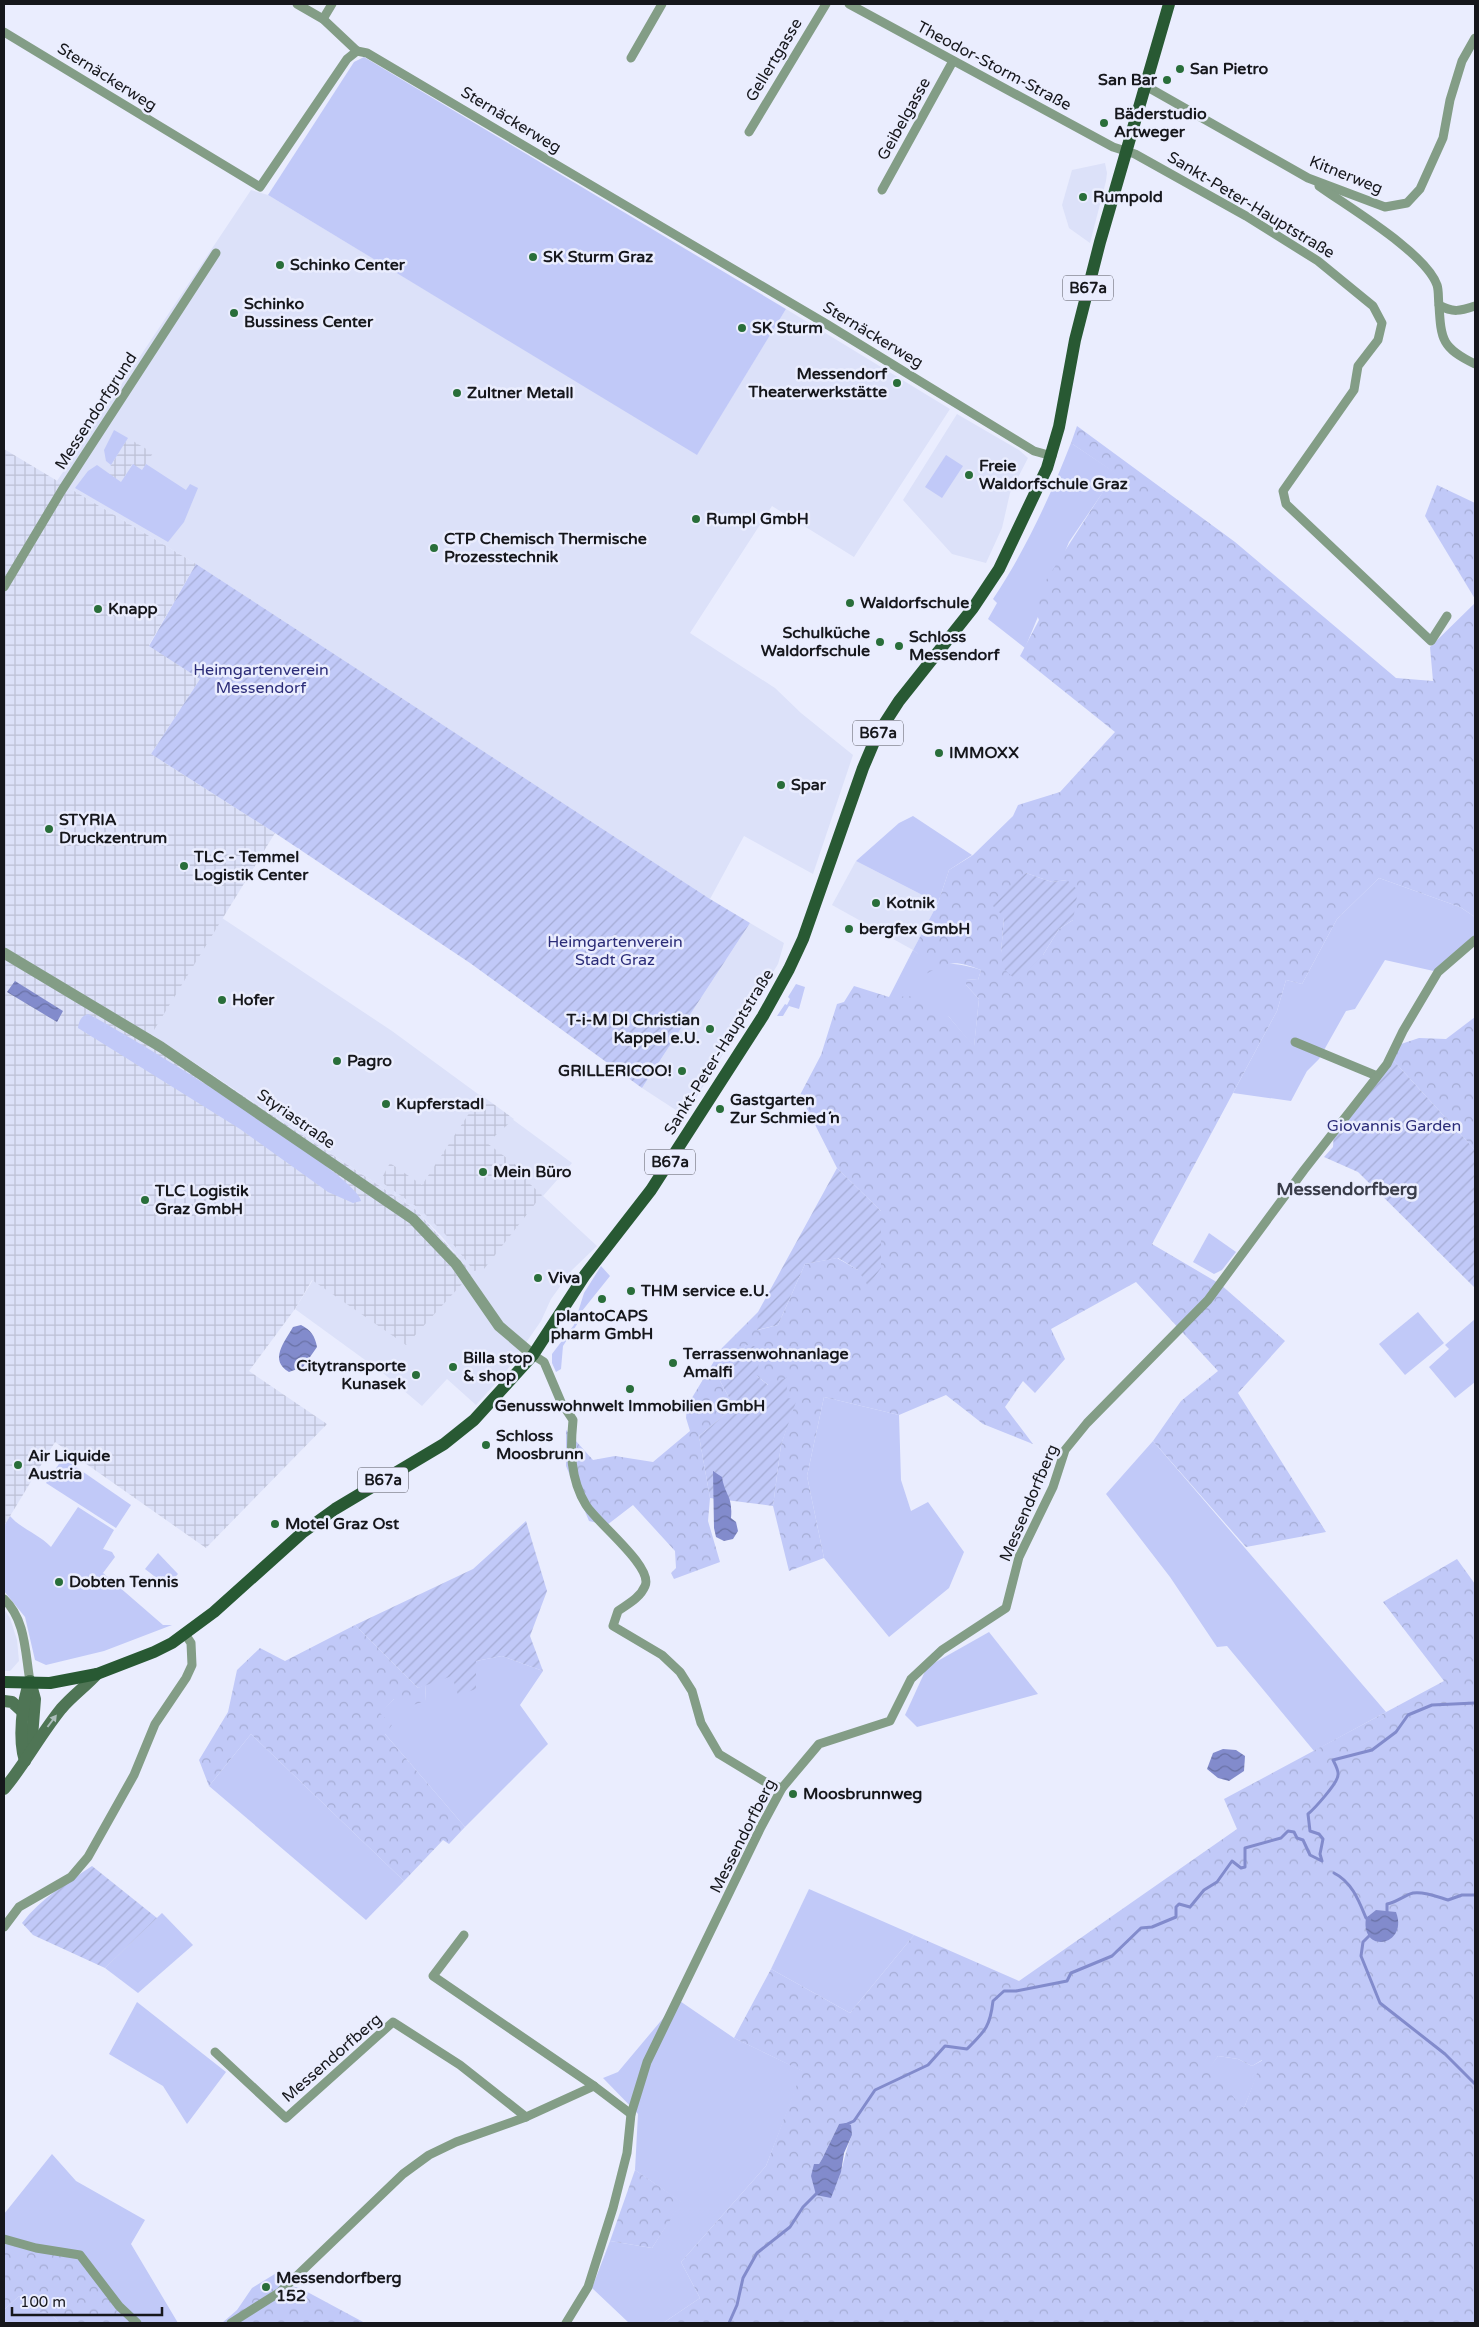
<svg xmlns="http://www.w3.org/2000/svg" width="1479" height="2327" viewBox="0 0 1479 2327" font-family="'Varela Round',sans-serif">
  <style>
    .built { fill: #dce1f9 }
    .industrial { fill: url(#industrial-grid) }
    .green { fill: #c1c9f8 }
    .forest { fill: url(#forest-crowns); fill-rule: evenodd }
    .garden { fill: url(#garden-furrows) }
    .water { fill: url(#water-waves) }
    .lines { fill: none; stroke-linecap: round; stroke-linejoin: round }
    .stream { stroke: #828bcc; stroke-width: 3 }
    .minor { stroke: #839d86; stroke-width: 9 }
    .tertiary { stroke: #839d86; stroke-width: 11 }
    .secondary { stroke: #4f7555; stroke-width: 12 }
    .primary { stroke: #285933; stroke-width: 12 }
    .oneway { fill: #acbdba }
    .poi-dot { fill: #296e3a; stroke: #eaedfe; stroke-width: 2 }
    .labels { text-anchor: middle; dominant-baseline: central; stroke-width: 5; stroke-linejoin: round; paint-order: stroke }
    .shield { fill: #eaedfe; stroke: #565760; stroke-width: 1 }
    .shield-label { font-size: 15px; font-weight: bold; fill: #16171c }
    .street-label { font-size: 16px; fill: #16171c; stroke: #eaedfe }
    .poi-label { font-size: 16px; font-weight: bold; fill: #16171c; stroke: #eaedfe; text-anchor: start }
    .park-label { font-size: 16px; fill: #2b2c78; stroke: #eaedfe }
    .neighbourhood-label { font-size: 18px; font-weight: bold; fill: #3a3d4a; stroke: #eaedfe }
  </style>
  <defs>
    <pattern id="industrial-grid" width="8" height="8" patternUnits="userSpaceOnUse" patternTransform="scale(1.25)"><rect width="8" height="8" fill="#dce1f9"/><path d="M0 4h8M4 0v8" fill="none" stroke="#bcc0d5"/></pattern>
    <pattern id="forest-crowns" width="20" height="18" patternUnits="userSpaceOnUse" patternTransform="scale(1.25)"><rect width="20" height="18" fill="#c1c9f8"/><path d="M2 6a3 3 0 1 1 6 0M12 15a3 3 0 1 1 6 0" fill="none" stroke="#a5acd4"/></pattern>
    <pattern id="garden-furrows" width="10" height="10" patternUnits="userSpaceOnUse" patternTransform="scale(1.25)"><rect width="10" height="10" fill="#c1c9f8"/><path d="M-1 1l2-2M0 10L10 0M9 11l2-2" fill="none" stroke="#a5acd4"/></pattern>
    <pattern id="water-waves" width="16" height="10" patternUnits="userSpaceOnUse" patternTransform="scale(1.25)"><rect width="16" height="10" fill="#828bcc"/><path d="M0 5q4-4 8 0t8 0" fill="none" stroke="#6971a5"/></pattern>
  </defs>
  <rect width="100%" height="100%" fill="#eaedfe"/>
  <g class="built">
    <polygon points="1105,163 1107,173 1106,181 1090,243 1069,228 1062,205 1072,170"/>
    <polygon points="251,190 268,195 697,454 786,309 950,409 854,557 772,506 690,633 775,688 801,713 853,755 813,874 744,836 710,899 196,564 57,481"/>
    <polygon points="957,414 1019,450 1028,458 1010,493 1002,528 986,563 952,554 903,500"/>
    <polygon points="856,861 938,903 913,950 832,905"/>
    <polygon points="222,918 392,1031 572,1163 543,1196 597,1246 572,1270 551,1299 541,1321 505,1373 476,1405 447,1379 422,1406 383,1373 295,1309 313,1280 406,1344 471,1273 443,1238 416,1210 151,1034"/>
    <polygon points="750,923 784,943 778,964 685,1116 642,1088"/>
    <polygon points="4,1609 10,1618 17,1640 19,1661 10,1671 4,1671"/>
  </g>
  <g class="industrial">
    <polygon points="128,438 153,453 142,470 132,464 121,482 106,473"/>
    <polygon points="4,449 196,564 149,645 200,679 151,754 275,833 151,1035 416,1210 472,1273 406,1345 312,1280 295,1309 249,1371 327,1424 206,1548 55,1442 4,1526"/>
    <polygon points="481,1095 514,1119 487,1143 534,1179 530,1184 542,1195 484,1269 474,1271 446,1235 420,1209 380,1181 390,1163 422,1185"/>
  </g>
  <g class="green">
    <polygon points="364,57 786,309 697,455 268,195 354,62"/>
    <polygon points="114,430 128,438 111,465 106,461 104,450"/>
    <path d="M1071,443L1116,473L1069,542L1025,648L988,619L997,603L993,599C1025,551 1050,497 1071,443Z"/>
    <polygon points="946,455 963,466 942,498 925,487"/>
    <polygon points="133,464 142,470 146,464 186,490 190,484 198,488 184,522 168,542 75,488 88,471 97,465 121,482"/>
    <polygon points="913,816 972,855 949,870 938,903 856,861 899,823"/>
    <polygon points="1379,878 1460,907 1475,917 1475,940 1438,972 1385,960 1355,1009 1346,1011 1319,1059 1307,1071 1291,1101 1233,1093 1277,1011 1286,980 1302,984 1337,919"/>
    <path d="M913,950C932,966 957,961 981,970L978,980L966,979V985L979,999L974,1047L949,1017L889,997Z"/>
    <polygon points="796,984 805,987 799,1009 789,1006 783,1016 777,1016 785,1004 787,1005 790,999 788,997"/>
    <path d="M88,1014C123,1031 360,1176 361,1201L353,1203L328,1192L240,1129L78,1028C79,1021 81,1016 88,1014Z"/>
    <polygon points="1209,1233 1236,1252 1222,1270 1214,1274 1193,1262"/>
    <polygon points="601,1266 610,1276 578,1316 581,1318 563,1346 561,1369 556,1372 552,1363 552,1354 574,1325 584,1293"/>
    <polygon points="1418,1312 1444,1343 1405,1375 1379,1344"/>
    <polygon points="1475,1319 1475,1382 1455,1398 1429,1367 1449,1349 1445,1345"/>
    <polygon points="824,1397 899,1415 901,1480 911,1511 928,1502 964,1552 949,1588 889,1637 824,1558 807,1476"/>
    <polygon points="1153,1441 1386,1712 1314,1751 1227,1646 1217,1647 1170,1577 1106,1494"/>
    <polygon points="63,1458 131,1505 116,1528 46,1483"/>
    <path d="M78,1507L114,1530L103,1549L112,1552L115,1557L103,1573L163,1625H172L104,1651L46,1665L35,1660L25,1617L4,1591V1526L10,1516C21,1529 39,1534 51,1547Z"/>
    <polygon points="158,1553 178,1574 167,1586 145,1569"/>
    <polygon points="989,1632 1038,1694 917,1727 905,1715 927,1667"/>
    <polygon points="502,1656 543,1671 520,1705 548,1744 465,1827 385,1734 379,1713 394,1699 425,1701 426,1684 452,1675 476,1661"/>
    <polygon points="251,1734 404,1881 366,1920 209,1786"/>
    <polygon points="809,1889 914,1935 850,2013 771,1969"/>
    <polygon points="162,1913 193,1945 138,1993 105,1968"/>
    <polygon points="674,1997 734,2038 803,2071 766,2166 681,2262 700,2298 663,2323 629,2323 592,2288 610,2241 652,2248 681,2202 635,2170 638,2114 603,2078 618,2072 665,2016"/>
    <polygon points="137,2002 226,2072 187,2124 163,2086 109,2054"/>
    <polygon points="1218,2056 1238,2059 1252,2066 1263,2060 1244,2108 1233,2099 1209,2068"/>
    <polygon points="52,2154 76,2181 145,2220 131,2244 178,2323 137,2323 4,2239 4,2214"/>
    <polygon points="19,2296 31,2310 51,2314 60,2323 4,2323 4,2310"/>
  </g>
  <g class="forest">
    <path d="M1077,426L1235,542L1396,678L1433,681L1430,647L1475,603V917L1460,907L1379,878L1337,919L1302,984L1286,980L1277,1011L1152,1244L1220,1284L1285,1341L1238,1393L1326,1532L1246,1547L1153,1441L1181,1401L1218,1371L1136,1282L1051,1329L1065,1359L1035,1393L1023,1381L1005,1407L1033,1444L983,1424L946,1395L899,1415L824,1397L807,1476L824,1558L789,1571L773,1506L781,1445L796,1399H786L757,1376L746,1345L720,1381L734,1407L699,1436L710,1498L708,1521L720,1562L674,1579L671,1573L676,1568L675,1551L633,1505L607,1525L589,1521L566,1466V1430L593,1460L615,1456L653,1462L690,1431L686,1418L687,1406L722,1348L758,1312V1330L778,1325L805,1264L837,1258L858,1270L881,1211L837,1168L800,1095L821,1055L837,1004L844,1002L854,986L889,997L918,996L949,1017L974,1046L979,999L966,985V979L978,980L981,970C955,960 949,961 926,974L924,959L913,950L938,903L949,870L973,855L1013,816L1018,805L1060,792L1115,732L1020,656L1039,620L1032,602L1115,473L1071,443ZM1026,873L1052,882L1067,880L1073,920L1059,929L1043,955L1001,953L1004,917Z"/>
    <polygon points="1437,485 1475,503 1475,599 1425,516"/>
    <polygon points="1475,1017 1475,1150 1392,1059 1401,1044 1419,1038 1446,1039"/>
    <path d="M1457,1559L1475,1584V2323H663L700,2298L681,2262L766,2166L802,2071L734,2038L771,1969L850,2013L914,1935L1019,1981L1237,1829L1224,1799L1444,1681L1383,1602ZM1218,2056L1238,2059L1252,2066L1262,2060L1244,2108C1230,2097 1224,2079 1210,2068ZM839,2124L852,2135C844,2153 843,2173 833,2190L814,2164H819L822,2159Z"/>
    <polygon points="355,1625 418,1688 426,1684 425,1701 404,1708 394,1699 380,1713 392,1725 385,1734 465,1827 449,1844 443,1840 404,1881 251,1734 209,1786 199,1760 228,1712 237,1670 260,1648 285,1661"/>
    <polygon points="635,2170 682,2202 652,2248 610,2241"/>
    <polygon points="4,2239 80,2255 137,2323 60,2323 51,2314 31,2310 19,2296 4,2310"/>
    <polygon points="278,2272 291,2286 300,2288 365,2323 222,2323 237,2310 252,2288"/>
  </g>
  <g class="garden">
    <polygon points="196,564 710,899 750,923 642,1088 470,963 275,833 151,754 200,679 149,646"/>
    <polygon points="1026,873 1052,882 1067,880 1078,890 1073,920 1059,929 1043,955 1017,981 1003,968 1001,953 1004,917 990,903"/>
    <polygon points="1392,1059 1475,1150 1475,1288 1358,1172 1324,1157 1333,1147 1334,1131"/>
    <polygon points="837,1168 881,1211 881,1268 868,1286 858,1270 838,1258 805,1264 778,1325 757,1330 758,1312"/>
    <polygon points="746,1345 761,1347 757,1376 768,1385 788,1377 786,1398 797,1399 781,1445 773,1506 710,1498 699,1436 734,1407 720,1381"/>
    <polygon points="526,1521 547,1591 530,1636 543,1671 502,1656 476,1661 476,1689 458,1695 452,1676 418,1688 355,1625 473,1569"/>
    <path d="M92,1866L157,1918L105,1968L33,1935L22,1923C41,1898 67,1883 92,1866Z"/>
  </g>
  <g class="water">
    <polygon points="15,981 63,1011 57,1022 7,992"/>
    <path d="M301,1325C311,1330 315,1336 317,1347L303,1367L289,1372C269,1360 284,1343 293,1327Z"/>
    <path d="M713,1471L722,1477C725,1496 733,1495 731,1518L736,1522L738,1531L733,1539L724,1541L716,1537L714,1528Z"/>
    <polygon points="1223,1749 1236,1750 1245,1756 1244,1771 1229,1781 1218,1778 1207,1769 1213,1753"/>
    <path d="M1376,1910L1396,1912C1409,1946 1360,1955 1366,1918Z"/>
    <polygon points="846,2123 851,2125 852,2135 844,2153 841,2172 831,2198 816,2195 811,2176 814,2164 819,2164 822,2159 839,2124"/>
  </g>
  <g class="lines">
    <g class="stream">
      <path d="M1334,1873C1352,1882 1359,1901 1366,1918L1370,1919"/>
      <path d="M1387,1913V1904C1397,1902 1405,1895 1413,1893C1424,1891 1438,1897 1448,1900L1462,1895H1475"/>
      <polyline points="1370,1935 1363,1942 1361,1956 1380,2003 1445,2054 1475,2084"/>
      <path d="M845,2125L854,2121L875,2090L928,2065L945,2046L967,2049C985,2031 990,2027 993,2001L1004,1991H1016L1067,1981L1071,1973L1112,1956L1141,1928L1152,1927L1176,1917V1907L1179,1904L1190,1907L1204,1890L1217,1882L1232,1861L1241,1868L1245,1867V1848L1281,1838L1288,1831L1294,1832L1297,1838L1303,1840L1310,1855L1322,1861L1320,1854L1323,1839L1319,1834L1310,1831L1308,1814C1314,1809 1338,1783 1338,1775C1339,1771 1335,1764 1333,1760L1372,1750L1396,1732L1408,1715L1432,1705L1475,1703"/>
      <polyline points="729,2323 737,2305 743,2278 757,2253 790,2227 803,2207 817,2193"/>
    </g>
    <g class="minor">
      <polyline points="297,4 323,19 357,51"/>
      <polyline points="849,4 1113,147 1135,154 1246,216 1318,261 1373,306 1382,323 1378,340 1358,366 1354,390 1283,491 1286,504 1431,641 1447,616"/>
      <polyline points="323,19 332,4"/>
      <polyline points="4,32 260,187 347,59 357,51 367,53 828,325 1034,451 1052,456"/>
      <polyline points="631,58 662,4"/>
      <polyline points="1144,85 1308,178 1385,207 1407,203 1420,189 1443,138 1450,100 1462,61 1475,38"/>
      <polyline points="749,132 826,4"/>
      <path d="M1319,186C1348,207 1425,252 1437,285C1439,291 1438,299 1439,305C1453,313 1460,311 1475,306"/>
      <polyline points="882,190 953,61"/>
      <path d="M1439,305C1441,340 1442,348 1475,364"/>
      <polyline points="4,587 62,490 216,253"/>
      <polyline points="1295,1042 1377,1076"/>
      <path d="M533,1355L544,1362L561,1402L573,1420C570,1450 570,1479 586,1505C596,1522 654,1567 645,1586C640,1598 628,1604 618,1611L613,1626L662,1655L680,1672L692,1691L701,1723L719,1754L767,1783L782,1788"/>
      <path d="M4,1599C26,1620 25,1653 30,1681"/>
      <polyline points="4,1927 19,1907 71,1877 88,1857 134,1775 155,1724 186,1678 192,1665 191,1643 185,1634"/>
      <polyline points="464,1935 433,1976 594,2086"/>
      <polyline points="215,2052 286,2118 393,2022 460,2065 526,2117"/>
      <polyline points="4,2239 36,2248 80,2255 119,2306 137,2323"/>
      <polyline points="231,2323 280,2292 403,2174 429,2155 456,2142 526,2117 594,2086 631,2114"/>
      <polyline points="566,2323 588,2287 613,2208 627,2153 631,2114 647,2062 761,1827 782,1788 819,1744 890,1721 911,1679 942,1650 1006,1608 1019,1557 1053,1487 1065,1450 1087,1423 1208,1300 1304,1170 1387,1064 1403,1031 1438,972 1475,940"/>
    </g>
    <polyline class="tertiary" points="4,953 161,1047 413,1219 456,1264 499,1326 533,1355"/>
    <g class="secondary">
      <polyline points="30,1681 35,1699 31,1750"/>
      <polyline points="4,1701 12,1702 24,1713"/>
      <path d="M25,1761C18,1740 22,1702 30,1681"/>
      <path d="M4,1789C25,1764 40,1735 61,1709C72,1696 85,1687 97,1674"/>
    </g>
    <polyline class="primary" points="4,1682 50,1683 97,1674 154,1652 172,1643 214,1612 302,1533 335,1509 444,1444 474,1420 533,1355 585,1275 651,1190 763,1016 789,969 803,939 863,768 877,735 899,701 973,608 999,569 1047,468 1059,427 1075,340 1100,242 1169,4"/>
  </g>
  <defs><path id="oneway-solid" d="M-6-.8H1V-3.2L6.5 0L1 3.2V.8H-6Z" transform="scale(1.25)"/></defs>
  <use class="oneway" href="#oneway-solid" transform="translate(52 1721) rotate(-53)"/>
  <g class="poi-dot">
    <circle cx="1180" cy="69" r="5"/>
    <circle cx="1167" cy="80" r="5"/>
    <circle cx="1104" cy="123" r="5"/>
    <circle cx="1083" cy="197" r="5"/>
    <circle cx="533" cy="257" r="5"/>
    <circle cx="280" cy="265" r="5"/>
    <circle cx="234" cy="313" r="5"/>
    <circle cx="742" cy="328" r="5"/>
    <circle cx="897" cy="383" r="5"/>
    <circle cx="457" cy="393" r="5"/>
    <circle cx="969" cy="475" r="5"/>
    <circle cx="696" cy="519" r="5"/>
    <circle cx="434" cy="548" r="5"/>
    <circle cx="850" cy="603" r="5"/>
    <circle cx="98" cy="609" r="5"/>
    <circle cx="880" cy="642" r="5"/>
    <circle cx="899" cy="646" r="5"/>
    <circle cx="939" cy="753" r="5"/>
    <circle cx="781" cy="785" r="5"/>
    <circle cx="49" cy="829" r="5"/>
    <circle cx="184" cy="866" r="5"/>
    <circle cx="876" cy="903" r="5"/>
    <circle cx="849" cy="929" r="5"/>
    <circle cx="222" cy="1000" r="5"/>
    <circle cx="710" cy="1029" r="5"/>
    <circle cx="337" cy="1061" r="5"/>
    <circle cx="682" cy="1071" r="5"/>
    <circle cx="386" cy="1104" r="5"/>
    <circle cx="720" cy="1109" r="5"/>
    <circle cx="483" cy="1172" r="5"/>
    <circle cx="145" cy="1200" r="5"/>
    <circle cx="538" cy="1278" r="5"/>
    <circle cx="631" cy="1291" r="5"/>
    <circle cx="602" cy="1299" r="5"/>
    <circle cx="673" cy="1363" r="5"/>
    <circle cx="453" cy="1367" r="5"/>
    <circle cx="416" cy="1375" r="5"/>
    <circle cx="630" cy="1389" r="5"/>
    <circle cx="486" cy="1445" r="5"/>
    <circle cx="18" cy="1465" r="5"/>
    <circle cx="275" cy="1524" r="5"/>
    <circle cx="59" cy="1582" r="5"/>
    <circle cx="793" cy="1794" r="5"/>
    <circle cx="266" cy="2287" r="5"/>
  </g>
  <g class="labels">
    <g class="shield">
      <rect x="1063" y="275.5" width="50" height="25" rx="4"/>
      <rect x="853" y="720.5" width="50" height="25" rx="4"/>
      <rect x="645" y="1149.5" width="50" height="25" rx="4"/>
      <rect x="358" y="1467.5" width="50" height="25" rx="4"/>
    </g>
    <g class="shield-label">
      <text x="1088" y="288">B67a</text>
      <text x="878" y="733">B67a</text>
      <text x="670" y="1162">B67a</text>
      <text x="383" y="1480">B67a</text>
    </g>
    <g class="street-label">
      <text transform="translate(774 60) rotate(-59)">Gellertgasse</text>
      <text transform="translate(994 66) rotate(28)">Theodor-Storm-Straße</text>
      <text transform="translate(107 77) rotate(32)">Sternäckerweg</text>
      <text transform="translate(904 119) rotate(-61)">Geibelgasse</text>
      <text transform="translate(511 120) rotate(31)">Sternäckerweg</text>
      <text transform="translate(1346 175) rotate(22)">Kitnerweg</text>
      <text transform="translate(1251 205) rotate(31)">Sankt-Peter-Hauptstraße</text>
      <text transform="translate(873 335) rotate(31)">Sternäckerweg</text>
      <text transform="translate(96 411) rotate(-57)">Messendorfgrund</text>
      <text transform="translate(719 1052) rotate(-58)">Sankt-Peter-Hauptstraße</text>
      <text transform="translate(296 1119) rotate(35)">Styriastraße</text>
      <text transform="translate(1029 1503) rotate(-67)">Messendorfberg</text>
      <text transform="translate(743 1836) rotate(-63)">Messendorfberg</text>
      <text transform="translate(332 2058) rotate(-41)">Messendorfberg</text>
    </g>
    <g class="poi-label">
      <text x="1190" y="69">San Pietro</text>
      <text x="1157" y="80" text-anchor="end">San Bar</text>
      <text x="1114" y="114">Bäderstudio<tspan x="1114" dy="18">Artweger</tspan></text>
      <text x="1093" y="197">Rumpold</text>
      <text x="543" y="257">SK Sturm Graz</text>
      <text x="290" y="265">Schinko Center</text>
      <text x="244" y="304">Schinko<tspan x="244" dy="18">Bussiness Center</tspan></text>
      <text x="752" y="328">SK Sturm</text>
      <text x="887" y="374" text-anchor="end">Messendorf<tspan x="887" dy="18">Theaterwerkstätte</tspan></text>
      <text x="467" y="393">Zultner Metall</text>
      <text x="979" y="466">Freie<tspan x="979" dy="18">Waldorfschule Graz</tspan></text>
      <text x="706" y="519">Rumpl GmbH</text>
      <text x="444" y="539">CTP Chemisch Thermische<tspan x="444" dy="18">Prozesstechnik</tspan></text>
      <text x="860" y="603">Waldorfschule</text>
      <text x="108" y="609">Knapp</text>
      <text x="870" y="633" text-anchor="end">Schulküche<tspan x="870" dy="18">Waldorfschule</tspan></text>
      <text x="909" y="637">Schloss<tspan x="909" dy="18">Messendorf</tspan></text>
      <text x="949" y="753">IMMOXX</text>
      <text x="791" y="785">Spar</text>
      <text x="59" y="820">STYRIA<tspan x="59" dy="18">Druckzentrum</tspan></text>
      <text x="194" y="857">TLC - Temmel<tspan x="194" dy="18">Logistik Center</tspan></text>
      <text x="886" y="903">Kotnik</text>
      <text x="859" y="929">bergfex GmbH</text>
      <text x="232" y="1000">Hofer</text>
      <text x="700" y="1020" text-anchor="end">T-i-M DI Christian<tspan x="700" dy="18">Kappel e.U.</tspan></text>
      <text x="347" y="1061">Pagro</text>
      <text x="672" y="1071" text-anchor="end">GRILLERICOO!</text>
      <text x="730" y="1100">Gastgarten<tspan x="730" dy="18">Zur Schmied´n</tspan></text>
      <text x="396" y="1104">Kupferstadl</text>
      <text x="493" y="1172">Mein Büro</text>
      <text x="155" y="1191">TLC Logistik<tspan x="155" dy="18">Graz GmbH</tspan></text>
      <text x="548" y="1278">Viva</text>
      <text x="641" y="1291">THM service e.U.</text>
      <text x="602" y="1316" text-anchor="middle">plantoCAPS<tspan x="602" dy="18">pharm GmbH</tspan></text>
      <text x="683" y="1354">Terrassenwohnanlage<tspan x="683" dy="18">Amalfi</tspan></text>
      <text x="463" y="1358">Billa stop<tspan x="463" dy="18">&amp; shop</tspan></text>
      <text x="406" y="1366" text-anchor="end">Citytransporte<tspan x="406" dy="18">Kunasek</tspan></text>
      <text x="630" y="1406" text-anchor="middle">Genusswohnwelt Immobilien GmbH</text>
      <text x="496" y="1436">Schloss<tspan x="496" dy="18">Moosbrunn</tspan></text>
      <text x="28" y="1456">Air Liquide<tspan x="28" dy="18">Austria</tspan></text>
      <text x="285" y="1524">Motel Graz Ost</text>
      <text x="69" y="1582">Dobten Tennis</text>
      <text x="803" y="1794">Moosbrunnweg</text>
      <text x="276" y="2278">Messendorfberg<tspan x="276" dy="18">152</tspan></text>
    </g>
    <g class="park-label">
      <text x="261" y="670">Heimgartenverein<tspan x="261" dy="18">Messendorf</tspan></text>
      <text x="615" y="942">Heimgartenverein<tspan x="615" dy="18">Stadt Graz</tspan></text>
      <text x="1394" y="1126">Giovannis Garden</text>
    </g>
    <g class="neighbourhood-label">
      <text x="1347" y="1189">Messendorfberg</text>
    </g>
  </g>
  <rect width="1479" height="2327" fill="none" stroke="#16171c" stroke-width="10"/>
  <path d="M12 2307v8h150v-8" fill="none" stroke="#16171c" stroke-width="2.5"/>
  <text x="20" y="2307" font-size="15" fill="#16171c" stroke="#eaedfe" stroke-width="4" paint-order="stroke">100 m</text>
</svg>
